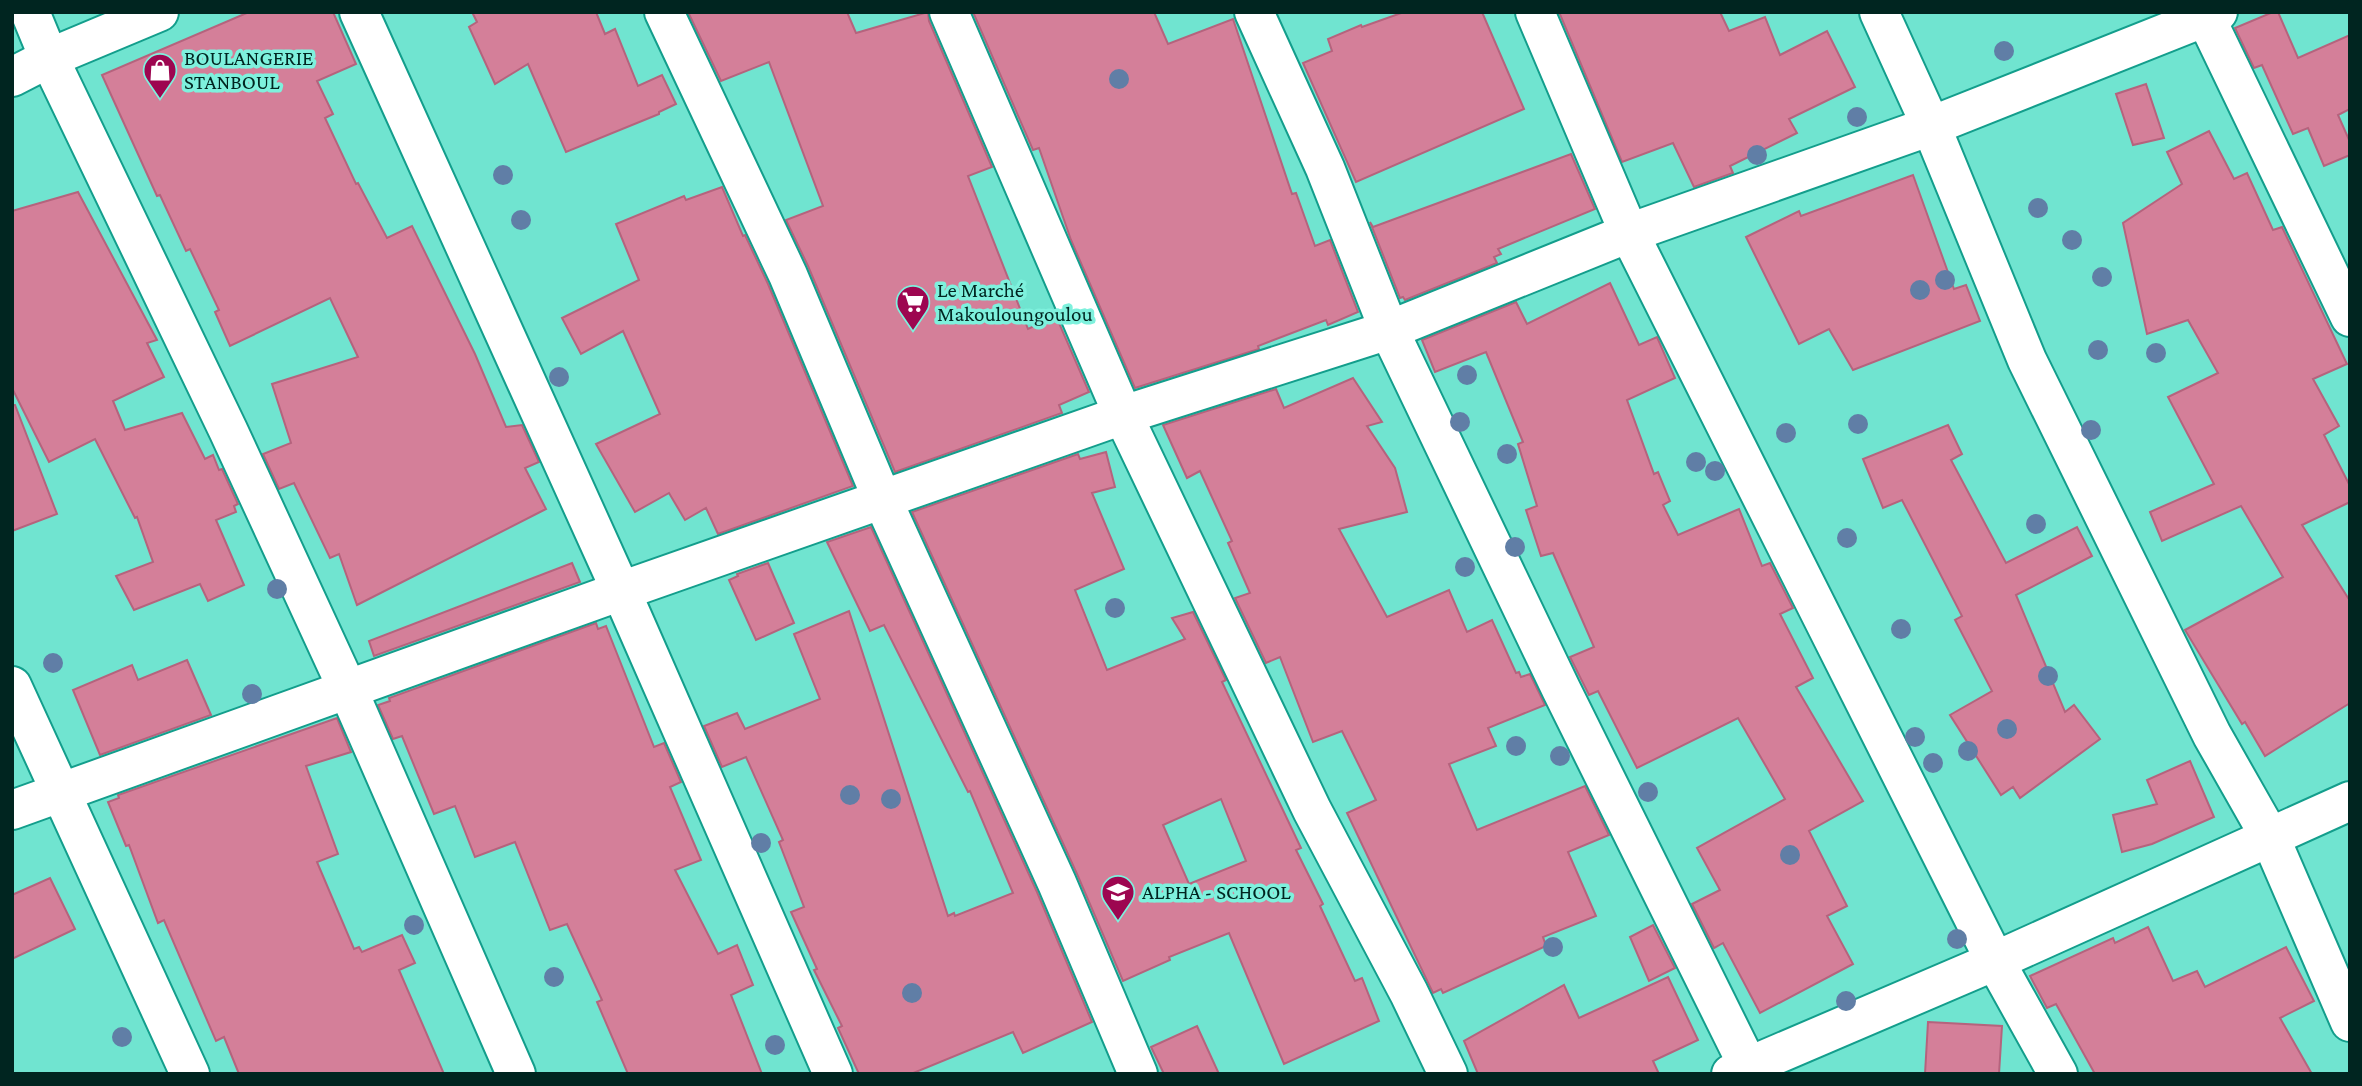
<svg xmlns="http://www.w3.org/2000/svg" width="2362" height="1086" viewBox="0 0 2362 1086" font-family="'Crimson Pro',serif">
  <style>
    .building { fill: #d47f99; stroke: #b5637d; stroke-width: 2; fill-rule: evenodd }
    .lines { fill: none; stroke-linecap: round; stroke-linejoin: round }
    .minor-casing { stroke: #139e8c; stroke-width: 42 }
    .minor { stroke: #fff; stroke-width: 38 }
    .tree { fill: #607ea6 }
    .labels { text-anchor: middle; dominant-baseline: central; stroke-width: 7; stroke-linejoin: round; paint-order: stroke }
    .poi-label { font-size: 21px; fill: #002520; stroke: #7ef1dd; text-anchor: start }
  </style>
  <rect width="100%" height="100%" fill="#70e4d0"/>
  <g class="building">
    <polygon points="249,12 333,12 356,64 317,81 333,114 325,118 356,184 358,183 387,238 412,226 475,354 506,427 522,425 539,462 525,468 546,509 357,605 339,554 330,558 294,483 279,489 263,454 291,443 272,384 358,357 330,298 230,346 215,312 219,310 190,249 186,251 160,195 157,196 102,75"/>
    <polygon points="472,12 596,12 605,34 615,29 638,86 662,75 676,104 659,112 659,114 566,152 528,64 495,84 469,27 477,22"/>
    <polygon points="688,12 847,12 856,33 928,12 929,21 992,167 968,176 1028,329 1056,316 1089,392 1059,405 1062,413 895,472 808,266 786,220 823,206 769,62 721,81"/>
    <polygon points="973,12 1154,12 1168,44 1233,19 1292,194 1296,193 1315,246 1330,240 1358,312 1328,325 1326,320 1258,346 1259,349 1135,388 1071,240 1039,148 1033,150"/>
    <polygon points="1404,12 1482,12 1524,109 1356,182 1303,63 1332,51 1328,39 1361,25 1362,27"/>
    <polygon points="1559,12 1720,12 1729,31 1765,17 1780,55 1827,31 1855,87 1789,119 1797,133 1730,166 1733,173 1694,187 1673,143 1622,162"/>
    <polygon points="2273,12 2278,12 2298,58 2350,35 2350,109 2338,115 2350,142 2350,155 2324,166 2308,128 2293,134 2262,65 2254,68 2235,28"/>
    <polygon points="2146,84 2164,138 2133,145 2116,94"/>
    <polygon points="2209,131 2234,179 2247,173 2273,230 2282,227 2347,364 2313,379 2339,426 2324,435 2350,486 2350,502 2302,525 2350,601 2350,703 2265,756 2245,722 2242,724 2185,630 2283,577 2241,506 2162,541 2150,512 2214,484 2168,397 2218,373 2188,320 2147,334 2123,223 2182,184 2167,152"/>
    <polygon points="1571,154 1595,209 1498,249 1501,254 1494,257 1497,263 1405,300 1403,297 1400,298 1370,222 1373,227"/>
    <polygon points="1913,175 1954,289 1966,285 1980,321 1853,370 1829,329 1799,344 1746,237 1799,211 1801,216"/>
    <polygon points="722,187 743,236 745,235 768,284 853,486 718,534 706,508 685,520 669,493 635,512 596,444 660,414 623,331 581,354 562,318 639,280 616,224 684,196 686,200"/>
    <polygon points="78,192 157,340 147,343 164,377 113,401 125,430 182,413 205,459 213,455 219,470 222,469 238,504 234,506 236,512 216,520 244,585 208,601 200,584 134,610 116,576 153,562 137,517 135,518 95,439 49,462 12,388 12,211"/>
    <polygon points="1610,283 1639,345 1657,337 1675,378 1627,400 1654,474 1658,472 1670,501 1663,505 1678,535 1739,509 1762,566 1770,563 1793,608 1780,614 1813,678 1796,687 1863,801 1809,831 1847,906 1827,916 1853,964 1760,1013 1723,943 1714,948 1692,904 1720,890 1697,848 1785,799 1738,718 1637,768 1598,691 1589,695 1570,657 1594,647 1553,553 1541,556 1526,510 1537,506 1518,444 1523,442 1486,352 1435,372 1422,340 1516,302 1527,324"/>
    <polygon points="1353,378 1382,422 1367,426 1395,468 1407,512 1339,529 1387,617 1449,590 1467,632 1492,620 1516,673 1519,672 1521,677 1530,674 1545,705 1488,728 1496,746 1449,764 1477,830 1585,786 1609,835 1568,852 1596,916 1543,937 1546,946 1443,993 1441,989 1433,993 1347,813 1376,800 1342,731 1313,742 1280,657 1266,663 1235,598 1250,593 1228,543 1232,541 1200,471 1187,478 1163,425 1276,389 1284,408"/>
    <polygon points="12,405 15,405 57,514 12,531"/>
    <polygon points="1948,425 1962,454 1951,460 2006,563 2077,527 2092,556 2016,595 2065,712 2074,705 2100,739 2020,798 2013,787 2001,795 1950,715 1992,691 1955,620 1962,616 1902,500 1883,508 1863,459"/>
    <path d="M1106,452L1115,487L1092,493L1124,569L1075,590L1107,670L1185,639L1172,618L1193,612L1226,680L1222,682L1301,848L1296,850L1323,904L1320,906L1355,981L1362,978L1379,1021L1284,1064L1229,933L1169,957L1170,960L1123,981L1077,874L912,512L1078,454L1080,459ZM1221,799L1246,861L1189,884L1163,825Z"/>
    <polygon points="871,527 1037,892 1092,1022 1023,1053 1013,1032 911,1074 859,1074 838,1028 842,1026 814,970 817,969 791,912 804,907 779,842 783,840 746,757 722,767 704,726 737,713 745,729 820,699 794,634 849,611 948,916 954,913 955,916 1013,893 970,791 968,792 884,625 870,631 827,542"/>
    <polygon points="572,563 580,582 374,656 369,641"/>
    <polygon points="768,563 794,623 756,640 729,580 738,576 737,574"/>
    <polygon points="596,623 598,629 606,626 654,747 664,743 681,782 670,787 701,860 675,870 718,954 737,945 753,985 731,995 762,1074 628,1074 597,1002 602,1000 567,924 550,930 515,842 475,857 455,806 434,814 402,736 393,739 378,705 390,701 389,698"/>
    <polygon points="187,660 211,715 100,755 73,690 132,665 138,680"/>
    <polygon points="337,718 351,752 306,766 338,854 317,862 354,949 359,947 362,952 402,935 415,963 399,970 444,1074 239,1074 224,1037 216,1041 164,920 158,923 129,845 126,846 108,802 119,798 118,795"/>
    <polygon points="2190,761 2214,817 2152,844 2122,852 2113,815 2157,804 2147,780"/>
    <polygon points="50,878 75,929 12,959 12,895"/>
    <polygon points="1653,925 1675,968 1649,981 1630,937"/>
    <polygon points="2148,927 2173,981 2197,971 2205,987 2286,947 2314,1001 2280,1018 2312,1074 2095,1074 2056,1004 2047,1008 2030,976 2113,938 2115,943"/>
    <polygon points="1668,977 1698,1040 1653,1061 1659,1074 1478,1074 1464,1041 1564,985 1579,1018"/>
    <polygon points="1928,1022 2002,1026 1999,1074 1925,1074"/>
    <polygon points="1197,1026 1219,1074 1164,1074 1151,1047"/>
  </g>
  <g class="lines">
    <defs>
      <g id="minor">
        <polyline points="30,12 49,58 228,430 348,690 516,1074"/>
        <polyline points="359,12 621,591 833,1074"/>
        <polyline points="664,12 788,275 883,501 1057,883 1138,1074"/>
        <polyline points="949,12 1123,415 1312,810 1409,993 1448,1074"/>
        <polyline points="1254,12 1325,168 1389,330 1561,689 1752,1074"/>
        <polyline points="1535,12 1629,233 1995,961 2058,1074"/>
        <polyline points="1879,12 1931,126 2027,360 2212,735 2270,837 2350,1022"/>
        <polyline points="2203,12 2350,317"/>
        <polyline points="12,77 49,58 159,12"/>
        <polyline points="12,686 190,1074"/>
        <polyline points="12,810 621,591 1123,415 1389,330 1629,233 1931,126 2218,12"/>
        <polyline points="1731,1074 1995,961 2350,801"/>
      </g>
    </defs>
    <use href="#minor" class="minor-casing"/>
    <use href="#minor" class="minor"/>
  </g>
  <g class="tree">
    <circle cx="2004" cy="51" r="10"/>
    <circle cx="1119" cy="79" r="10"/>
    <circle cx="1857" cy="117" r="10"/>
    <circle cx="1757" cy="155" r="10"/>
    <circle cx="503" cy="175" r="10"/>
    <circle cx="2038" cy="208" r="10"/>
    <circle cx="521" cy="220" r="10"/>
    <circle cx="2072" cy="240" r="10"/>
    <circle cx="2102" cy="277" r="10"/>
    <circle cx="1945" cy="280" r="10"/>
    <circle cx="1920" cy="290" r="10"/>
    <circle cx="2098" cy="350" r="10"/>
    <circle cx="2156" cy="353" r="10"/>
    <circle cx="1467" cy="375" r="10"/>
    <circle cx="559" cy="377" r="10"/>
    <circle cx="1460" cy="422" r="10"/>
    <circle cx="1858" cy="424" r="10"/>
    <circle cx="2091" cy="430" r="10"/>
    <circle cx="1786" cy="433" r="10"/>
    <circle cx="1507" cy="454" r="10"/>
    <circle cx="1696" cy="462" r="10"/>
    <circle cx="1715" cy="471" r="10"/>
    <circle cx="2036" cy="524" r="10"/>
    <circle cx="1847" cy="538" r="10"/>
    <circle cx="1515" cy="547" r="10"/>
    <circle cx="1465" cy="567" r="10"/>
    <circle cx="277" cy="589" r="10"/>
    <circle cx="1115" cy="608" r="10"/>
    <circle cx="1901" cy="629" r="10"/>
    <circle cx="53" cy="663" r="10"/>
    <circle cx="2048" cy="676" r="10"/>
    <circle cx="252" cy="694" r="10"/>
    <circle cx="2007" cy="729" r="10"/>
    <circle cx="1915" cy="737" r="10"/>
    <circle cx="1516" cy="746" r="10"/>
    <circle cx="1968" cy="751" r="10"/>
    <circle cx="1560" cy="756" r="10"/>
    <circle cx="1933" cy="763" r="10"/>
    <circle cx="1648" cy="792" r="10"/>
    <circle cx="850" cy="795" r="10"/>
    <circle cx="891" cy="799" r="10"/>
    <circle cx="761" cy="843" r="10"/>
    <circle cx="1790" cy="855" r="10"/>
    <circle cx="414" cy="925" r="10"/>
    <circle cx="1957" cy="939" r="10"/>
    <circle cx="1553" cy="947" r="10"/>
    <circle cx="554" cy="977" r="10"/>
    <circle cx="912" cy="993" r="10"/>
    <circle cx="1846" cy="1001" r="10"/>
    <circle cx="122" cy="1037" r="10"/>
    <circle cx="775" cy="1045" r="10"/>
  </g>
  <defs>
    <symbol id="shop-pin" viewBox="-11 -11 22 30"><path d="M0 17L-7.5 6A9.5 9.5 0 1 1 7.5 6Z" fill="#9d0650" stroke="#7ef1dd"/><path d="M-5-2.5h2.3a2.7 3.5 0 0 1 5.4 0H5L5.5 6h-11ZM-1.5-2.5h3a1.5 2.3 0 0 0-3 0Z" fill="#fff"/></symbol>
    <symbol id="supermarket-pin" viewBox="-11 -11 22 30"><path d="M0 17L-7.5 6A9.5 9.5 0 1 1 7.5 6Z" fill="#9d0650" stroke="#7ef1dd"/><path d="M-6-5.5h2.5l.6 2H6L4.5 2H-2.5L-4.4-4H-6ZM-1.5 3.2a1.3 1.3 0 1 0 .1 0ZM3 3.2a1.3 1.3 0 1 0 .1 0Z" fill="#fff"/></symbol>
    <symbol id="school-pin" viewBox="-11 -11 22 30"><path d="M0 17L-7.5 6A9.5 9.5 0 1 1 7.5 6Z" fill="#9d0650" stroke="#7ef1dd"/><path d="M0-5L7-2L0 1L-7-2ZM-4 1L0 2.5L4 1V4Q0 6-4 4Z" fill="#fff"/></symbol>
  </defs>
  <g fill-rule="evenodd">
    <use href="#shop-pin" x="141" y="51" width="38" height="52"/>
    <use href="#supermarket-pin" x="894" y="283" width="38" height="52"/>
    <use href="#school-pin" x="1099" y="873" width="38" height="52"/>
  </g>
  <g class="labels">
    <g class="poi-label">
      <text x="184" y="58">BOULANGERIE<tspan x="184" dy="24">STANBOUL</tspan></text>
      <text x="937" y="290">Le Marché<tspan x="937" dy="24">Makouloungoulou</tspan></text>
      <text x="1142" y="892">ALPHA - SCHOOL</text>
    </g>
  </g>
  <rect width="2362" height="1086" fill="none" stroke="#002520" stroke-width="28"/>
</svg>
